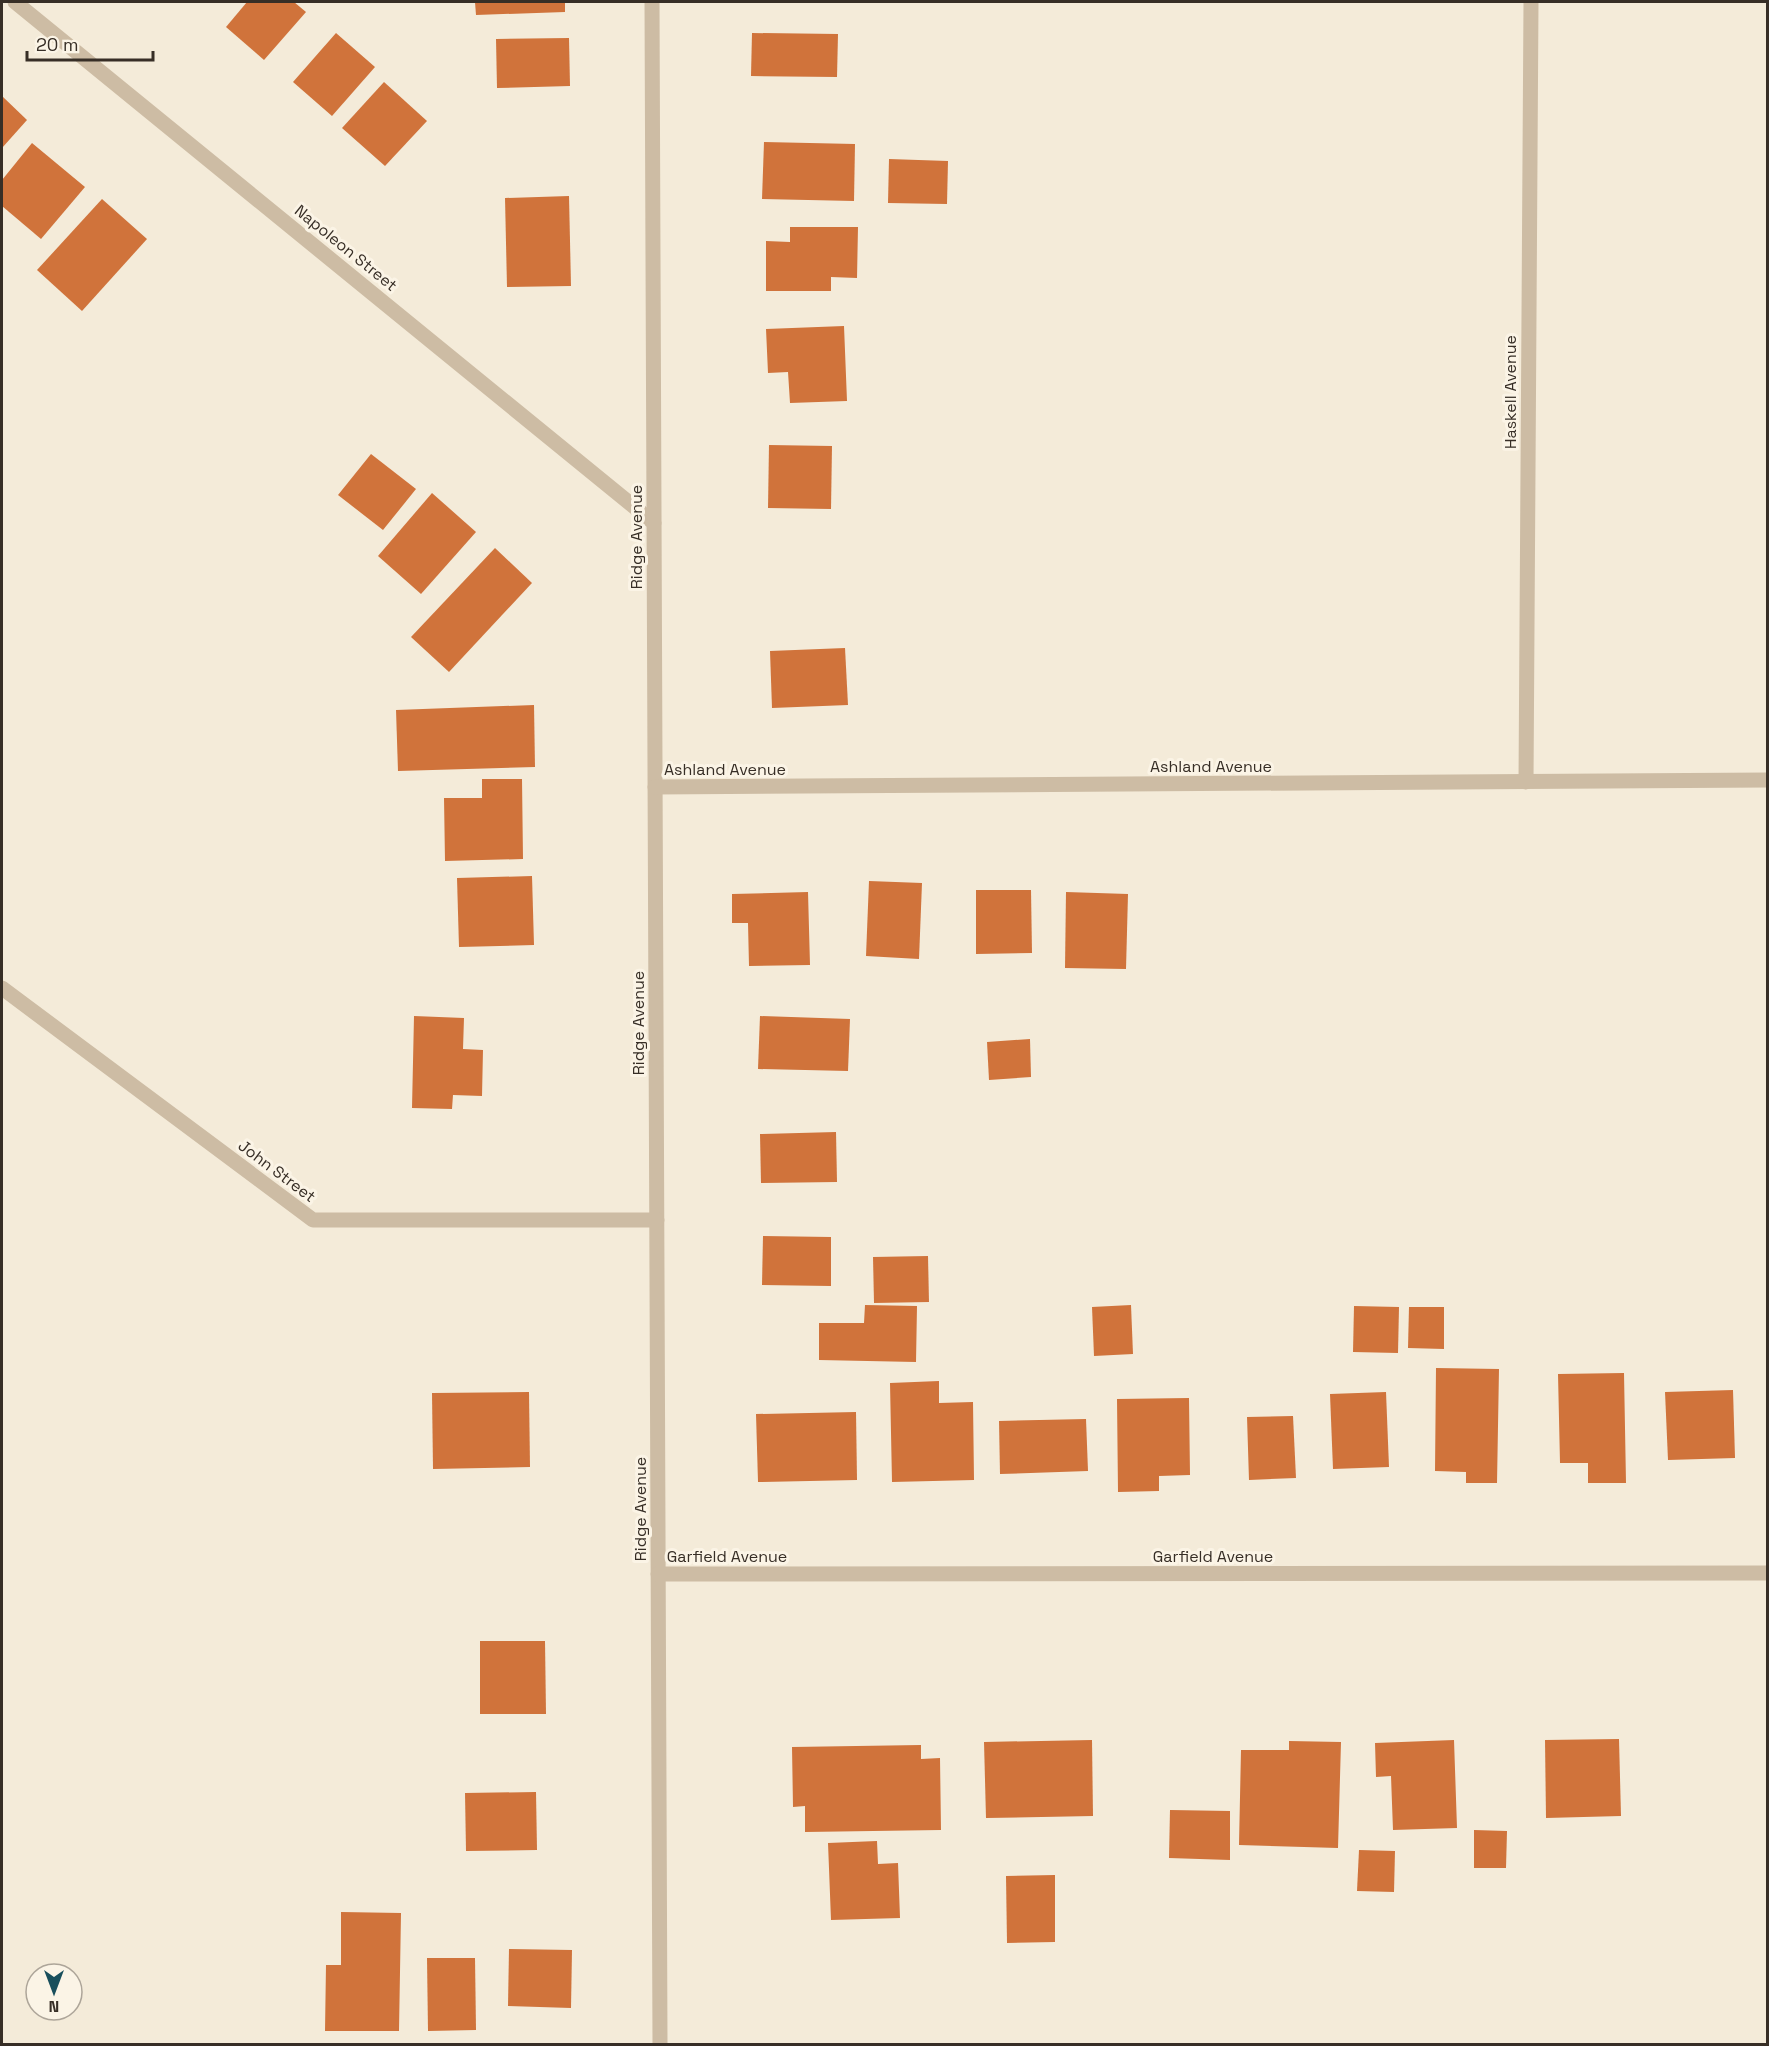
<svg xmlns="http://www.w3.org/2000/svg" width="1769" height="2046" viewBox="0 0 1769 2046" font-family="'Space Grotesk',sans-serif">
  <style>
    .building { fill: #d0733b }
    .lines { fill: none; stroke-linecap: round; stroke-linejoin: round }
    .minor { stroke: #cdbca4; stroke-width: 15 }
    .labels { text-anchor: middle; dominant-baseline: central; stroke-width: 6; stroke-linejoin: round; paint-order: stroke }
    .street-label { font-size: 16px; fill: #372e26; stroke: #fbf4e6 }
  </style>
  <rect width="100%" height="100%" fill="#f4ebd9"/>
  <g class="building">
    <polygon points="247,2 294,2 306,12 264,60 226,27"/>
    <polygon points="475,2 565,2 565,12 476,15"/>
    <polygon points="336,33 375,67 332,116 293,82"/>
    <polygon points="752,33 838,34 837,77 751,76"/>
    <polygon points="569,38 570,86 497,88 496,39"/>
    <polygon points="384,82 427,121 385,166 342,128"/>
    <polygon points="2,96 27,120 2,148"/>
    <polygon points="764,142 855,144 854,201 762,199"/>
    <polygon points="32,143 85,187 41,239 2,206 2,180"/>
    <polygon points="889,159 948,161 947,204 888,203"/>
    <polygon points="569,196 571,286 507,287 505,198"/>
    <polygon points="102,199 147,239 82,311 37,270"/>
    <polygon points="790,227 858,227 857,278 831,277 831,291 766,291 766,241 790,242"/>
    <polygon points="844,326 847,401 790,403 788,372 768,373 766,329"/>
    <polygon points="769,445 832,446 831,509 768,508"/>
    <polygon points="371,454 416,489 383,530 338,495"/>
    <polygon points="432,493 476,532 421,594 378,556"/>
    <polygon points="495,548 532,583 449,672 411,637"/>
    <polygon points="845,648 848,705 772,708 770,651"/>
    <polygon points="534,705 535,767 398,771 396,710"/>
    <polygon points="482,779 522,779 523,859 445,861 444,798 482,798"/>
    <polygon points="532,876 534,945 459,947 457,878"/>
    <polygon points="869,881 922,883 919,959 866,956"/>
    <polygon points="976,890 1031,890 1032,953 976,954"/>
    <polygon points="808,892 810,965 749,966 748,923 732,923 732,894"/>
    <polygon points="1066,892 1128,894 1126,969 1065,968"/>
    <polygon points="414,1016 464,1018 463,1049 483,1050 482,1096 453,1095 452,1109 412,1108"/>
    <polygon points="760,1016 850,1019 848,1071 758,1069"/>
    <polygon points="1030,1039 1031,1077 989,1080 987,1042"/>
    <polygon points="836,1132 837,1182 761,1183 760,1134"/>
    <polygon points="763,1236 831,1237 831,1286 762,1285"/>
    <polygon points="928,1256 929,1302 874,1303 873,1257"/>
    <polygon points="865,1305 917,1306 916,1362 819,1360 819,1323 864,1323"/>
    <polygon points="1131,1305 1133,1354 1094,1356 1092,1307"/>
    <polygon points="1354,1306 1399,1307 1398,1353 1353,1352"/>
    <polygon points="1409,1307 1444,1307 1444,1349 1408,1348"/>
    <polygon points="1436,1368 1499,1369 1497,1483 1466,1483 1466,1472 1435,1471"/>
    <polygon points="1624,1373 1626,1483 1588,1483 1588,1463 1560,1463 1558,1374"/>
    <polygon points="939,1381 939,1403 973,1402 974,1480 892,1482 890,1383"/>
    <polygon points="1733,1390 1735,1458 1668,1460 1665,1392"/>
    <polygon points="529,1392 530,1467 433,1469 432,1393"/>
    <polygon points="1386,1392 1389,1467 1333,1469 1330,1394"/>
    <polygon points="1189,1398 1190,1475 1159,1476 1159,1491 1118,1492 1117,1399"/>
    <polygon points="856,1412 857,1480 758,1482 756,1414"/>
    <polygon points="1293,1416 1296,1478 1249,1480 1247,1417"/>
    <polygon points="1086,1419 1088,1471 1000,1474 999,1421"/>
    <polygon points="480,1641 545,1641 546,1714 480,1714"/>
    <polygon points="1619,1739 1621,1816 1546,1818 1545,1740"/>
    <polygon points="1092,1740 1093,1816 986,1818 984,1742"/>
    <polygon points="1454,1740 1457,1828 1393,1830 1391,1776 1376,1777 1375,1743"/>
    <polygon points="1289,1741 1341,1742 1338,1848 1239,1845 1241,1750 1289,1750"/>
    <polygon points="921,1745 921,1759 940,1758 941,1830 805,1832 805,1806 793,1807 792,1747"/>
    <polygon points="536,1792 537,1850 466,1851 465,1793"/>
    <polygon points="1170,1810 1230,1811 1230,1860 1169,1858"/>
    <polygon points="1474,1830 1507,1831 1506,1868 1474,1868"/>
    <polygon points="877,1841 878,1864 898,1863 900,1918 831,1920 828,1843"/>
    <polygon points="1359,1850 1395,1851 1394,1892 1357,1891"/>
    <polygon points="1055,1875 1055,1942 1007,1943 1006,1876"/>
    <polygon points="341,1912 401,1913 399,2031 325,2031 326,1965 341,1965"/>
    <polygon points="509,1949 572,1950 571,2008 508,2006"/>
    <polygon points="427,1958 475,1958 476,2030 428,2031"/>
  </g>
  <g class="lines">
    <g class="minor">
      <polyline points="15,2 654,523"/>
      <polyline points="652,2 660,2044"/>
      <polyline points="1526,782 1531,2"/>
      <polyline points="655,787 1768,780"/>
      <polyline points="2,988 313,1220 657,1220"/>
      <polyline points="658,1574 1768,1573"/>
    </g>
  </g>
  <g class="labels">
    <g class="street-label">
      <text transform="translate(346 248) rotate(39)">Napoleon Street</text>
      <text transform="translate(1510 392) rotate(-90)">Haskell Avenue</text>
      <text transform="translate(636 537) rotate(-90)">Ridge Avenue</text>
      <text x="1211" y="766">Ashland Avenue</text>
      <text x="725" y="769">Ashland Avenue</text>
      <text transform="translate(638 1023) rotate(-90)">Ridge Avenue</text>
      <text transform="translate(277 1171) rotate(37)">John Street</text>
      <text transform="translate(640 1509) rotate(-90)">Ridge Avenue</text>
      <text x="727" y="1556">Garfield Avenue</text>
      <text x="1213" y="1556">Garfield Avenue</text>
    </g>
  </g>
  <rect width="1769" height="2046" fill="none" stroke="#372e26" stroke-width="6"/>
  <g transform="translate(54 1992) rotate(180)"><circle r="28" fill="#fbf4e6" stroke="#ada599" stroke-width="1.5"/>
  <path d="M0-4.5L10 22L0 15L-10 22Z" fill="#194f5c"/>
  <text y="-9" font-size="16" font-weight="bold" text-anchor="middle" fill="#372e26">N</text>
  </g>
  <path d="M27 51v9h126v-9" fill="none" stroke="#372e26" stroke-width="3"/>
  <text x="36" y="51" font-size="18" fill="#372e26" stroke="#fbf4e6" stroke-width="4.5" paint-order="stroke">20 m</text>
</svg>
